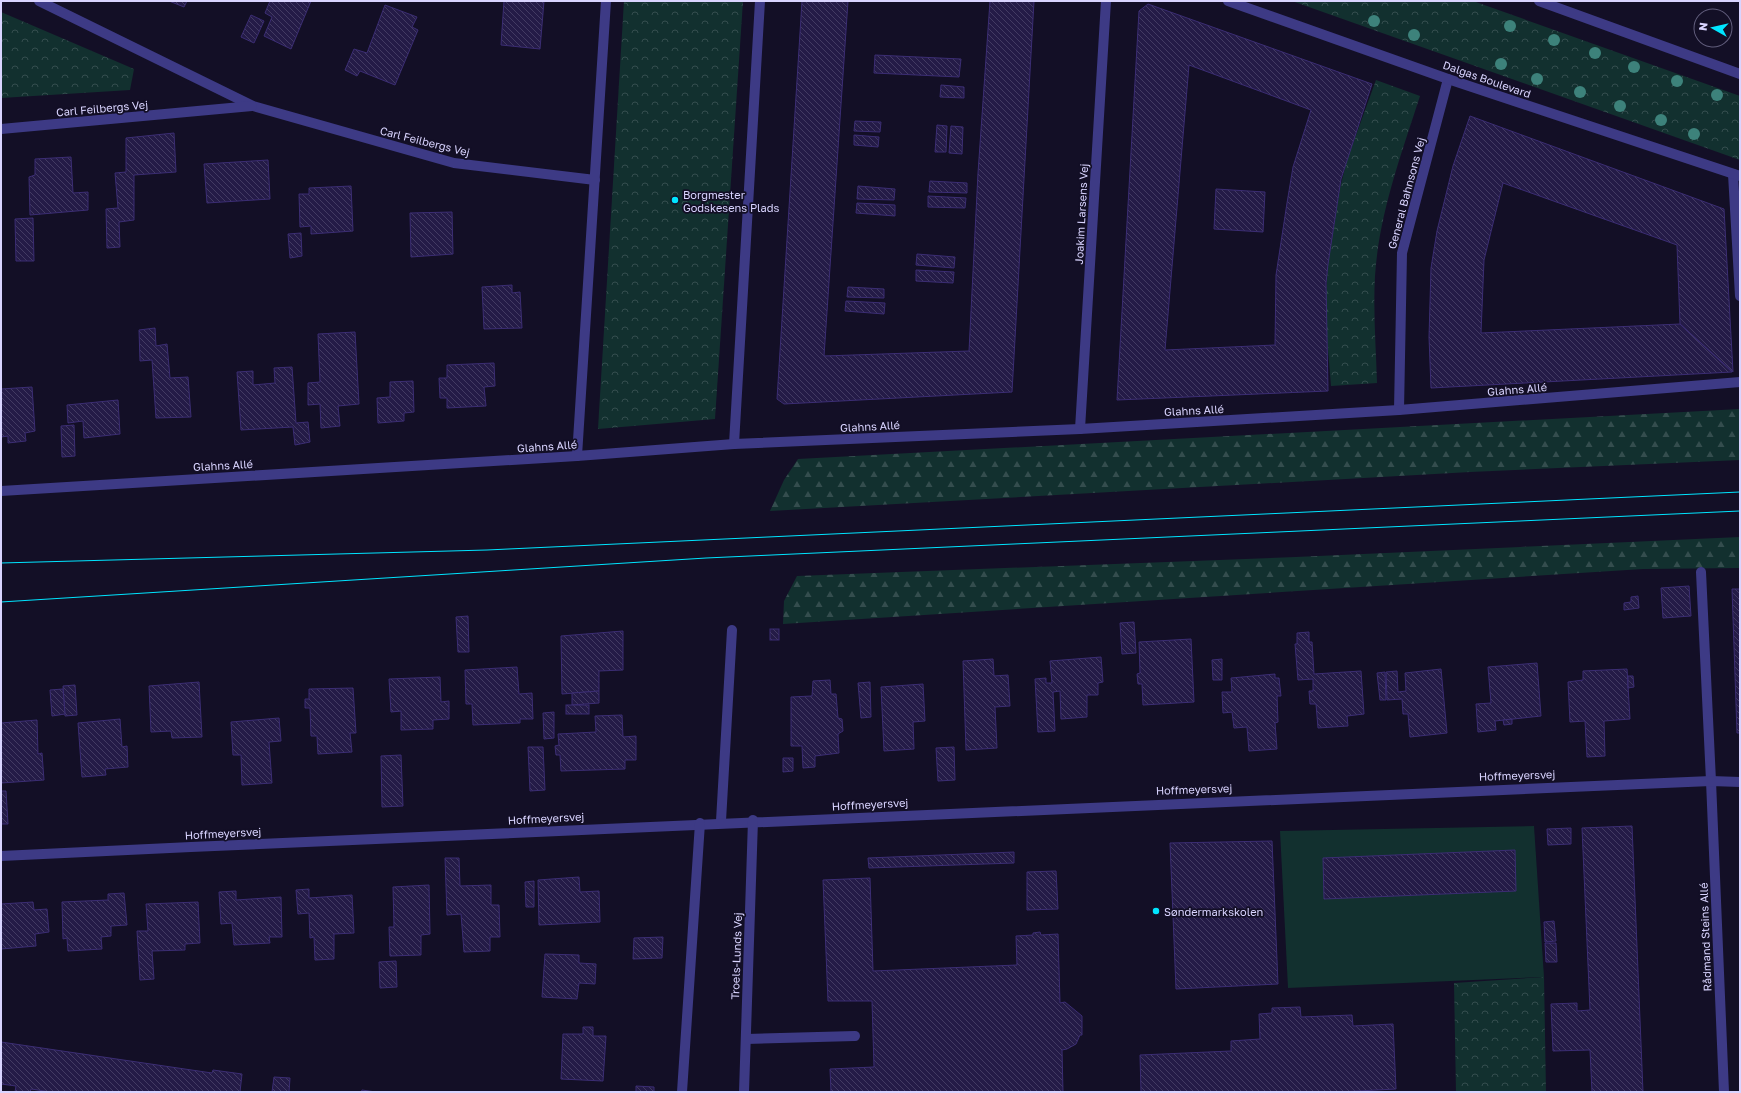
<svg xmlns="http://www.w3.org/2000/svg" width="1741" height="1093" viewBox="0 0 1741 1093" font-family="'Golos Text',sans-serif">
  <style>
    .forest { fill: url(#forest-firs) }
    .park { fill: url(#park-crowns) }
    .garden { fill: #12302f }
    .building { fill: url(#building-back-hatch); stroke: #3b2d73; fill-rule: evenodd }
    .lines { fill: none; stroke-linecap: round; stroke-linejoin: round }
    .service { stroke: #3d3a85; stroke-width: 10 }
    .minor { stroke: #3d3a85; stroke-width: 10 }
    .tertiary { stroke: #3d3a85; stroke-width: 10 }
    .tram { stroke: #00e5ff; stroke-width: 1 }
    .tree { fill: #3d827b }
    .poi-dot { fill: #00e5ff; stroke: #130f26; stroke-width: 1.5 }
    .labels { text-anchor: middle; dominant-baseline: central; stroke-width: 3.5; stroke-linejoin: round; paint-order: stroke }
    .street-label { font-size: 11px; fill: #d9d4ff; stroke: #130f26 }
    .poi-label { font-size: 11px; fill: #d9d4ff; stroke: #130f26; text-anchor: start }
  </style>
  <defs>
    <pattern id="forest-firs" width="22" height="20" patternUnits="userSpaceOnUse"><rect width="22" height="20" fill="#12302f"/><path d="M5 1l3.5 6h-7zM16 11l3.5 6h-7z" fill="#344d4e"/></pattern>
    <pattern id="park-crowns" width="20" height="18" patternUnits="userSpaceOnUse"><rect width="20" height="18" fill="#12302f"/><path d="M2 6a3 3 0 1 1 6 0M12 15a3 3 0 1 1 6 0" fill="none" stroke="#344d4e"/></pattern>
    <pattern id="building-back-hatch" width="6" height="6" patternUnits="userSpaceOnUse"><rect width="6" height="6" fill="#241b47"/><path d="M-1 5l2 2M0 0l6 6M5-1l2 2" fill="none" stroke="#433b63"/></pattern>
  </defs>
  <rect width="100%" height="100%" fill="#130f26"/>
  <g class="forest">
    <polygon points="1740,409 1740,460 1470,472 770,511 784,480 798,459"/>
    <polygon points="1740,537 1740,568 1643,569 783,624 784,601 797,576 1296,557"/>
  </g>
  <g class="park">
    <polygon points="624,1 743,1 715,419 598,429"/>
    <polygon points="1292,1 1473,1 1740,96 1740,160"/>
    <polygon points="1,12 134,69 130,90 1,98"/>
    <path d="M1376,80L1420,96C1401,155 1379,214 1375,276C1373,311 1376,347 1377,383L1331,386L1325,313L1328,264L1340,188L1347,160Z"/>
    <polygon points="1544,977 1546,1092 1456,1092 1454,983"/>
  </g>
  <polygon class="garden" points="1534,826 1544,977 1288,988 1280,831"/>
  <g class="building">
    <polygon points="169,1 187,1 184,7"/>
    <polygon points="270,1 311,1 291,49 264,36 272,17 265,13"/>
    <polygon points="504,1 544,1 540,49 501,45"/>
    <polygon points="802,1 848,1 824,356 969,351 978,173 990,1 1034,1 1012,392 784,404 777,399"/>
    <path d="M1148,4L1372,84L1341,179L1328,264L1326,283L1328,391L1117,400L1139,11ZM1189,65L1311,110L1293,167L1287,203L1276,275L1275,345L1165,350Z"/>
    <polygon points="385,5 417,17 412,27 418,30 395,85 360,71 357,76 345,70 354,49 367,53"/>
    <polygon points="251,15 264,21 254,43 241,37"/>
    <polygon points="875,55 961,59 959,77 874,73"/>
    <polygon points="941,85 964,87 964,98 940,97"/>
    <polygon points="1470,116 1724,209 1733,372 1680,324 1677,245 1503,183 1484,260 1481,333 1680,324 1732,372 1431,388 1429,337 1431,268 1437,231 1453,166"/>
    <polygon points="855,121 881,122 880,132 854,131"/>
    <polygon points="937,125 947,126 946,152 935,152"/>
    <polygon points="951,126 963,127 962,154 949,153"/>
    <polygon points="174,133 176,172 134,175 134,220 119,222 120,247 107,248 106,209 118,208 115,173 126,172 126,138"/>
    <polygon points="854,135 879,137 878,147 854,145"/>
    <polygon points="71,157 73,193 88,192 88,210 30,215 29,177 35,175 35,159"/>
    <polygon points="268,160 270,199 207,203 204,164"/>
    <polygon points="930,181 967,183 967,193 929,192"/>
    <polygon points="351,186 353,231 311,234 311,226 300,227 299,194 309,194 309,188"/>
    <polygon points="858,186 895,189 894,200 857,199"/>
    <polygon points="1216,189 1265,192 1263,232 1214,229"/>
    <polygon points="928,196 966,198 965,208 928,207"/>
    <polygon points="857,203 895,205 895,216 856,213"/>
    <polygon points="452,212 453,254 411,257 410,213"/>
    <polygon points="33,218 34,261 16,261 15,219"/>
    <polygon points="301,233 302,256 290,258 288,234"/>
    <polygon points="917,254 955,257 954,268 916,265"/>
    <polygon points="916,270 954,272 953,283 916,281"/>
    <polygon points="512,285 512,293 520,292 522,328 484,329 482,287"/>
    <polygon points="848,287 884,289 884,298 847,297"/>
    <polygon points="846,301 885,303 884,314 845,311"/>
    <polygon points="155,328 156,346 167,344 170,378 188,377 191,417 156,418 152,360 140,361 139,330"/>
    <polygon points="355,332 359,404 338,406 340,426 321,428 320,404 308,405 308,383 320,382 318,334"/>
    <polygon points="494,363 495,386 484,387 486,406 447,408 447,398 440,398 439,378 447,378 447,365"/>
    <polygon points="292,367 296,423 308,422 310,442 295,445 293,427 241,430 237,372 253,371 253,385 275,383 274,368"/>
    <polygon points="413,381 414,412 404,413 404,421 378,423 377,398 390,397 390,382"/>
    <polygon points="32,387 35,431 25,433 26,441 8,443 8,436 1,437 1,389"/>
    <polygon points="118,400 120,434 84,438 83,421 68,423 67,405"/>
    <polygon points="74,425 75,456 62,457 61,426"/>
    <polygon points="1689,586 1691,616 1663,618 1661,588"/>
    <polygon points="1732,589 1740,589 1740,733 1737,733"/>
    <polygon points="1638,596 1639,608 1624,610 1624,603 1631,602 1631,597"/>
    <polygon points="468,616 469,652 458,652 456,617"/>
    <polygon points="1134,622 1136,653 1122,654 1120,623"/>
    <rect x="770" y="629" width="9" height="11"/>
    <polygon points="623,631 623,670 599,671 599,691 562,694 561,636"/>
    <polygon points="1309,632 1309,642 1312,642 1314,674 1361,671 1364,714 1347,716 1348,726 1318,728 1316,704 1310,704 1309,691 1313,691 1313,679 1298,680 1295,644 1297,644 1297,633"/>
    <polygon points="1191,639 1194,702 1143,705 1142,684 1138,684 1137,674 1140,673 1139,642"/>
    <polygon points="1101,657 1103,682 1098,683 1098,695 1087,695 1087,717 1061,719 1060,691 1053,692 1055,731 1038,732 1035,679 1046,678 1046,683 1052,683 1050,661"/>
    <polygon points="993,659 994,676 1008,675 1010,706 995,707 997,748 966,750 963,661"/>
    <polygon points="1222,659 1222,680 1213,680 1212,660"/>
    <polygon points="1537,663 1541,716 1495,721 1496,730 1478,732 1476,704 1491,703 1488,667"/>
    <polygon points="517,667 519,694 532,693 533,719 520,719 520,723 473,725 472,704 466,704 465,670"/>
    <polygon points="1441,669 1447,733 1410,737 1408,714 1403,714 1402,699 1387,700 1386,672 1397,671 1398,692 1406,691 1405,673"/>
    <polygon points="1627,669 1630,719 1604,721 1605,756 1587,757 1585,721 1570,722 1568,682 1583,680 1583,671"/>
    <polygon points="1385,672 1386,700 1380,700 1377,673"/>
    <polygon points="1275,674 1275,678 1279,678 1281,696 1277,696 1278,722 1275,723 1277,749 1249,751 1247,727 1234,728 1232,712 1223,713 1222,692 1232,692 1231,678"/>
    <polygon points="1628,676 1633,676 1634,687 1628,688"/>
    <polygon points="440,677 441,702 449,701 449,719 433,720 433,729 401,730 401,711 391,712 389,679"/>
    <polygon points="830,680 831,694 836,694 838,718 842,719 843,731 838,734 839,753 815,756 815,767 803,768 802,746 791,746 791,697 812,696 813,681"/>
    <polygon points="199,682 202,737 172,738 171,731 151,732 149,686"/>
    <polygon points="870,682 871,717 861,718 858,683"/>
    <polygon points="923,684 925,721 913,722 914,749 884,751 881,687"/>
    <polygon points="75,685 77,715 65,716 63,686"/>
    <polygon points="353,688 356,733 350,733 352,752 318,754 317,736 311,736 310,708 305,708 305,699 309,699 309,689"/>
    <polygon points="63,689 65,714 52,716 50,690"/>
    <polygon points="599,691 599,703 572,705 572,693"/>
    <rect x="566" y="705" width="23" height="9"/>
    <polygon points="554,712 554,738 544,739 543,713"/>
    <polygon points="622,715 623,737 636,736 636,760 625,760 625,769 561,771 560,755 556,755 555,746 559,745 558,734 596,732 595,716"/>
    <polygon points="279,718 281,741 269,742 272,783 242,785 241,755 233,755 231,722"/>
    <polygon points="120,719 122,747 127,746 128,767 105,769 106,775 82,777 78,723"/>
    <polygon points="1512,719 1512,724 1504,725 1503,720"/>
    <polygon points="37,720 38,754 42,753 44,780 1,783 1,723"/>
    <polygon points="528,747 543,747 545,790 530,791"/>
    <polygon points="954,747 955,780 938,781 936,748"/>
    <polygon points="401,755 403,806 382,807 381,756"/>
    <polygon points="783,758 793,758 793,771 783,772"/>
    <polygon points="1,791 6,791 8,824 1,824"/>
    <polygon points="1632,826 1643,1092 1592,1092 1590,1050 1553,1051 1551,1004 1577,1003 1577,1011 1590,1010 1582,828"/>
    <polygon points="1571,828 1571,844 1548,845 1547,829"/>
    <polygon points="1272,841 1278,984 1176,989 1170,843"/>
    <polygon points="1515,850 1516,891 1324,899 1323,858"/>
    <polygon points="1014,852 1014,863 869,868 868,858"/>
    <polygon points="445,858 459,858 460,886 491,885 491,905 499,905 500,937 490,937 490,951 464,952 461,914 447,915"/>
    <polygon points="1056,871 1058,909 1027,910 1027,872"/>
    <polygon points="579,877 580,892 599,891 600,922 539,925 538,880"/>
    <polygon points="870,878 873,971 1017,965 1016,936 1033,935 1033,933 1040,932 1041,935 1058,934 1060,1003 1065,1002 1082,1016 1082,1035 1080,1035 1076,1044 1067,1049 1062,1050 1063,1092 831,1092 830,1069 874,1067 872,1001 828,1001 823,880"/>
    <polygon points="534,881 534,907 526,907 525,882"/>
    <polygon points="429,885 430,934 421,935 421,955 390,956 389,927 394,927 393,887"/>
    <polygon points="309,889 309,898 352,895 354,933 334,934 334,959 315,960 314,937 310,938 309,913 298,914 296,890"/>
    <polygon points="236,891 236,900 281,897 282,937 269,937 270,943 234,945 232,923 221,924 219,892"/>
    <polygon points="124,893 127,925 111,926 111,936 101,937 102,949 68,951 67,938 63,939 62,902 108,900 108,894"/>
    <polygon points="33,902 34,910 47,909 49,932 35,934 36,946 1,949 1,904"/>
    <polygon points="198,902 200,943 185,944 185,950 152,951 154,979 140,980 137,931 148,931 146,904"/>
    <polygon points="1554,921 1556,941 1545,942 1544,922"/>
    <polygon points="663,937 662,958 633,959 634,938"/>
    <polygon points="1545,943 1556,943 1557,962 1546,962"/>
    <polygon points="545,954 579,955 579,963 596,964 595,984 579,983 577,999 542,997"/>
    <polygon points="396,961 397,987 380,988 379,962"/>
    <polygon points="1300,1007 1301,1017 1352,1015 1353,1026 1393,1024 1396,1089 1338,1092 1141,1092 1140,1055 1231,1051 1231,1041 1260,1039 1259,1014 1272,1013 1272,1008"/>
    <polygon points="583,1027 593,1027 593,1036 606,1036 603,1081 561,1079 563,1034 583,1034"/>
    <polygon points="1,1042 212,1073 213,1070 242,1074 240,1092 51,1092 31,1089 30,1092 15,1092 16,1086 1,1084"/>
    <polygon points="274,1077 290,1078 289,1092 272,1092"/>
    <polygon points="636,1086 654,1087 654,1092 636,1092"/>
    <polygon points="362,1090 376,1092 361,1092"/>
  </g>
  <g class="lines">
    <g class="service">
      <polyline points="1733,174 1740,296"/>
      <polyline points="1701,572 1711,781"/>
      <polyline points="746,1039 855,1036"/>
    </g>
    <g class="minor">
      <polyline points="39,1 253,106 454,163 595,180"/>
      <polyline points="1,129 252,106"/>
      <polyline points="1399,410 1402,253 1448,79"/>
      <polyline points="1080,429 1106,1"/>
      <polyline points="734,444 760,1"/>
      <polyline points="577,456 606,1"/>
      <polyline points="1,491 577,456 734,444 1080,429 1399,410 1740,382"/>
      <polyline points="1711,781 1724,1092"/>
      <polyline points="721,821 732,630"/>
      <path d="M1,856C571,829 1141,801 1711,781L1740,782"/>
      <polyline points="682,1092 700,823"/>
      <polyline points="744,1092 753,820"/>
    </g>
    <g class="tertiary">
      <polyline points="1228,1 1448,79 1740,176"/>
      <polyline points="1539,1 1740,74"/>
    </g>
    <g class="tram">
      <polyline points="1,563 487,550 1740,492"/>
      <polyline points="1,602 706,558 1740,511"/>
    </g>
  </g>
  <g class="tree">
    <circle cx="1374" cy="21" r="6"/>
    <circle cx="1510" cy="26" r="6"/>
    <circle cx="1414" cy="35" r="6"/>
    <circle cx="1554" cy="40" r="6"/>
    <circle cx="1595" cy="53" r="6"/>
    <circle cx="1501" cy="64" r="6"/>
    <circle cx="1634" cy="67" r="6"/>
    <circle cx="1537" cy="79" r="6"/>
    <circle cx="1677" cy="81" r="6"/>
    <circle cx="1580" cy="92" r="6"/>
    <circle cx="1717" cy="95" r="6"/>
    <circle cx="1620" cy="106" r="6"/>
    <circle cx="1661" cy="120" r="6"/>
    <circle cx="1694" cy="134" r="6"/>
  </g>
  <g class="poi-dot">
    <circle cx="675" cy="200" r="4"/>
    <circle cx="1156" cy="911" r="4"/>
  </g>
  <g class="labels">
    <g class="street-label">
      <text transform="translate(1487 79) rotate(19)">Dalgas Boulevard</text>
      <text transform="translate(102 108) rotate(-5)">Carl Feilbergs Vej</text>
      <text transform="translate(425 141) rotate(14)">Carl Feilbergs Vej</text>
      <text transform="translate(1406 193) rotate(-75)">General Bahnsons Vej</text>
      <text transform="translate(1081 214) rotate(-87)">Joakim Larsens Vej</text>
      <text transform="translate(1517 389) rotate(-5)">Glahns Allé</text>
      <text transform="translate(1194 410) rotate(-3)">Glahns Allé</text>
      <text transform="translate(870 426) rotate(-3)">Glahns Allé</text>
      <text transform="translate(547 446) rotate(-4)">Glahns Allé</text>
      <text transform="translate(223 465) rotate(-3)">Glahns Allé</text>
      <text transform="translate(1517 775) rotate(-2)">Hoffmeyersvej</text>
      <text transform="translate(1194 789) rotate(-2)">Hoffmeyersvej</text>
      <text transform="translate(870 804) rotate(-3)">Hoffmeyersvej</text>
      <text transform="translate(546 818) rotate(-3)">Hoffmeyersvej</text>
      <text transform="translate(223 833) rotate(-3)">Hoffmeyersvej</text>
      <text transform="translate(1705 937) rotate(-92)">Rådmand Steins Allé</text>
      <text transform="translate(736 956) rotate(-88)">Troels-Lunds Vej</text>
    </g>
    <g class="poi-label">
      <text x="683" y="194">Borgmester<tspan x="683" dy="13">Godskesens Plads</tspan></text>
      <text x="1164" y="911">Søndermarkskolen</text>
    </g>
  </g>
  <rect width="1741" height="1093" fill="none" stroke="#d9d4ff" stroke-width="4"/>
  <g transform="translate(1713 28) rotate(278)"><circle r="19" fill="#130f26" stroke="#625e7d"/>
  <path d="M0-3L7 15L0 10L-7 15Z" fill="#00e5ff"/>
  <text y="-6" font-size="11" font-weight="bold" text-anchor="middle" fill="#d9d4ff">N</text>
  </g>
</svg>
